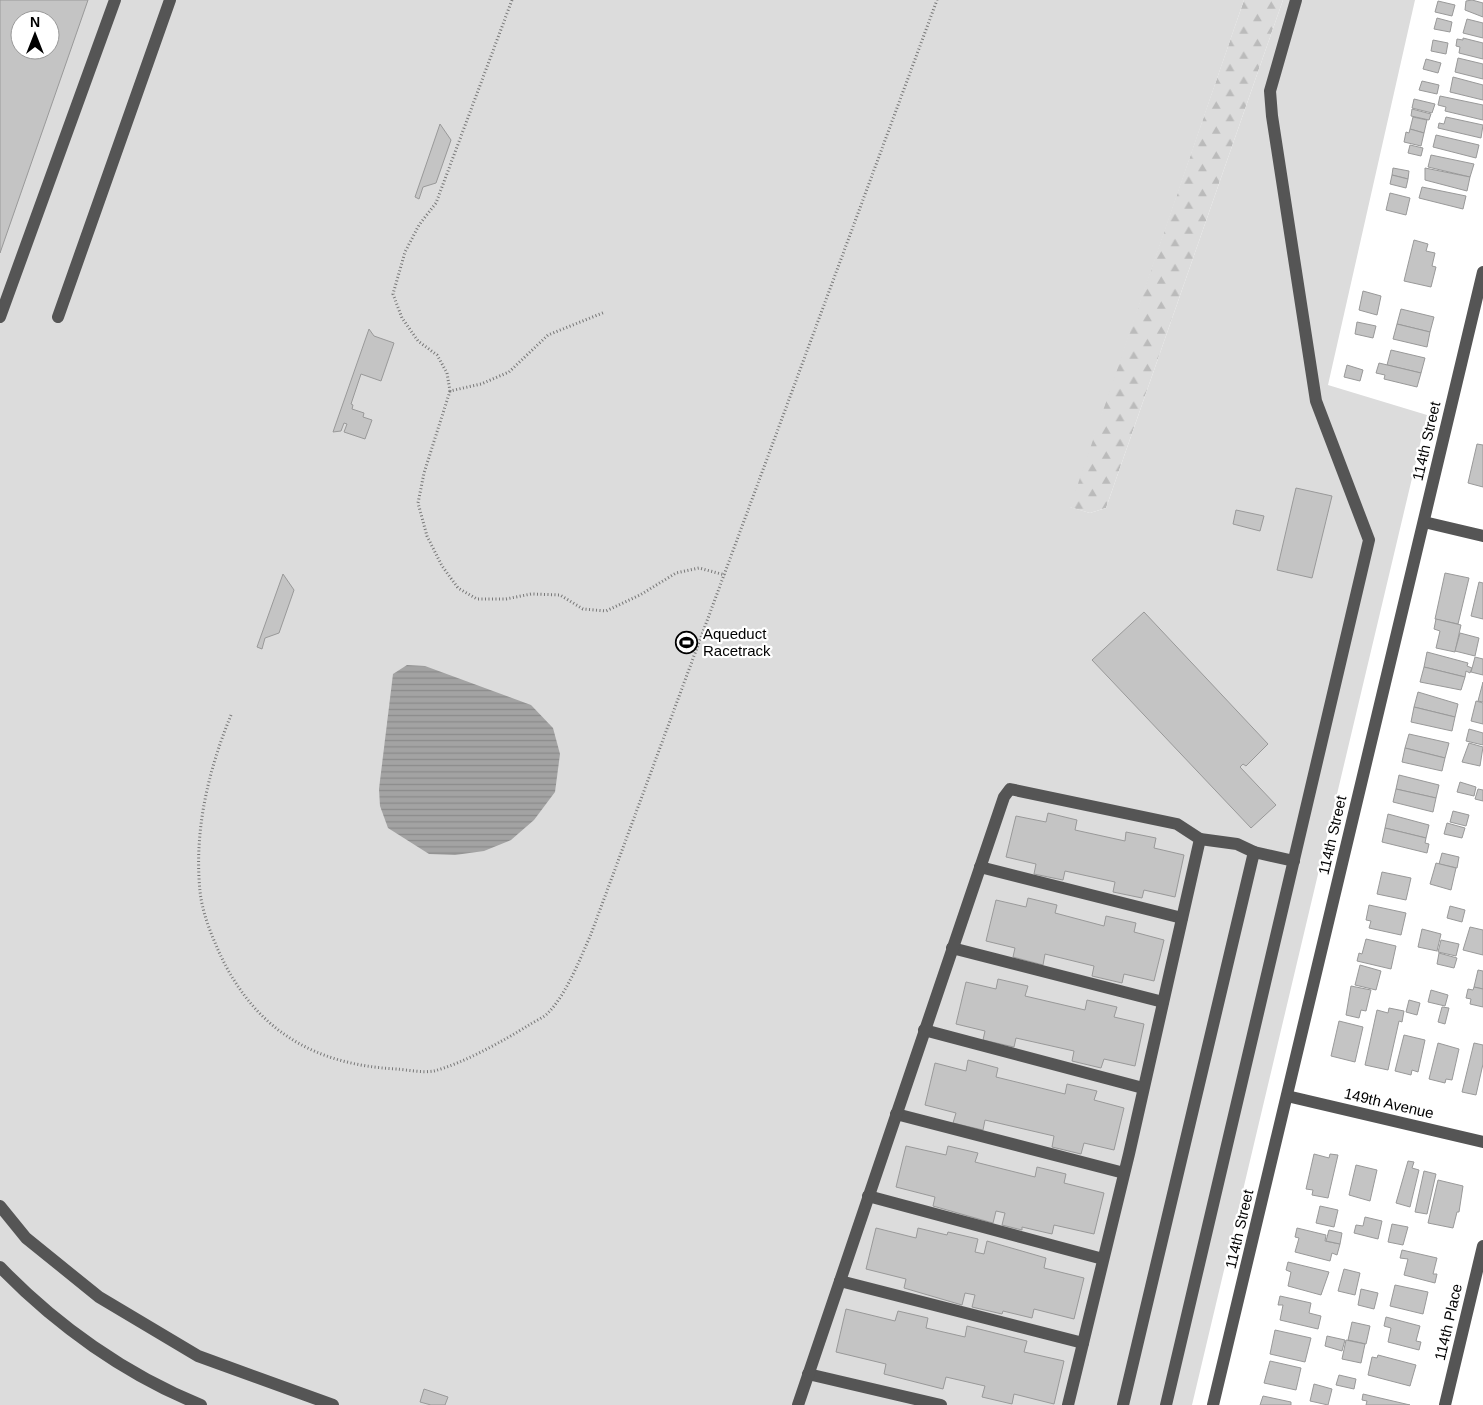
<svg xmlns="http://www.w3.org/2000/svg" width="1483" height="1405" viewBox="0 0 1483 1405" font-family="Helvetica,sans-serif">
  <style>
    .forest { fill: url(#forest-firs) }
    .pitch { fill: #dcdcdc; fill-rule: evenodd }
    .water { fill: url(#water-rules) }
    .building { fill: #c4c4c4; stroke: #999; fill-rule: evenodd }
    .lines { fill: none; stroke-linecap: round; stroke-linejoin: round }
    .path { stroke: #777; stroke-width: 3; stroke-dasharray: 1 2.5; stroke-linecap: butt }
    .minor { stroke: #555; stroke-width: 12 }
    .labels { text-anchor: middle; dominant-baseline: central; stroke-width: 4.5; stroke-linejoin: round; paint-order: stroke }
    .street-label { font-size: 15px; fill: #000; stroke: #fff }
    .poi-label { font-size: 15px; fill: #000; stroke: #fff; text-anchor: start }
  </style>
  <defs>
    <pattern id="forest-firs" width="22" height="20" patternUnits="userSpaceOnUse" patternTransform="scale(1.25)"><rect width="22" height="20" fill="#dcdcdc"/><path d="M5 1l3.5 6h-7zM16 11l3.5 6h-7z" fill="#bbb"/></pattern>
    <pattern id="water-rules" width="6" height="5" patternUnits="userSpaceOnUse" patternTransform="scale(1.25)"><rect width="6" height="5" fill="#a3a3a3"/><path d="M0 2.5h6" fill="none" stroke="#8b8b8b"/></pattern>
  </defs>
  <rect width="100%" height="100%" fill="#fff"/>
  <polygon class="forest" points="1244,0 1283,0 1106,508 1090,513 1069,507"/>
  <path class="pitch" d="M0,0H1244L1070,507L1090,513L1106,508L1283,0H1415L1328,385L1427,415L1192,1405H0ZM20,20H50V50H20Z"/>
  <polygon class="water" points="407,665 425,666 531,705 553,728 560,754 555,792 534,820 511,840 484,851 455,855 429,854 388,828 380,806 379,789 393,674"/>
  <g class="building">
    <path d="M0,0H88L0,253ZM20,20H50V50H20Z"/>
    <polygon points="1472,0 1483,3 1483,17 1465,10 1466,1"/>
    <polygon points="1438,1 1455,5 1452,16 1435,12"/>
    <polygon points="1437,18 1452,22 1450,32 1434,29"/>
    <polygon points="1467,19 1483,23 1483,38 1463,33"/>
    <polygon points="1463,38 1483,43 1483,59 1459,53 1460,47 1456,46 1457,39 1463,40"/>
    <polygon points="1433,40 1448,43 1446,54 1431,51"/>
    <polygon points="1458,58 1483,64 1483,79 1455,72"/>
    <polygon points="1426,59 1441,63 1438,73 1423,69"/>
    <polygon points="1453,77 1483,85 1483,100 1450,92"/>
    <polygon points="1422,81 1439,85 1437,94 1419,90"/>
    <polygon points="1440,96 1483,105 1483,120 1445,111 1446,107 1438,105"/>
    <polygon points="1414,99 1435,104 1432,113 1412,108"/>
    <polygon points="1412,109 1431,114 1429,120 1411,116"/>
    <polygon points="1413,117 1427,120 1424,133 1410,129"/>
    <polygon points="1446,117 1483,125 1481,138 1438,128 1439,123 1444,124"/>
    <polygon points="440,124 451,140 436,183 423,187 419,199 415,197"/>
    <polygon points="1410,129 1424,133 1421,146 1404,142 1406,132 1409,133"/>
    <polygon points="1436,135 1479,145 1476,158 1433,147"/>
    <polygon points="1410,145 1423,148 1421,156 1408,153"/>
    <polygon points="1431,155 1474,164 1470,177 1428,167"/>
    <polygon points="1393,168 1409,171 1408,179 1392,175"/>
    <polygon points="1425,168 1470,177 1467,191 1425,180"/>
    <polygon points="1392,175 1408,179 1406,188 1390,184"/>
    <polygon points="1422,187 1466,196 1463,209 1419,198"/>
    <polygon points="1390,193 1410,198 1406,215 1386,210"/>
    <polygon points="1414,240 1428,244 1426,251 1435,253 1432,266 1436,267 1431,287 1404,281"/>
    <polygon points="1363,291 1381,296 1377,315 1359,310"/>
    <polygon points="1401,309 1434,317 1430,332 1397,324"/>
    <polygon points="1357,322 1376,326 1373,338 1355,334"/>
    <polygon points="1397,324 1430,332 1427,347 1393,339"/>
    <polygon points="369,329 374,336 394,343 381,381 361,374 351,404 353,405 352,409 364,413 363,417 372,420 365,439 344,432 347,424 344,423 341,431 333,432"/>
    <polygon points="1391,350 1425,358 1421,373 1387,365"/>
    <polygon points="1379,363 1421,373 1417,387 1384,379 1385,375 1376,373"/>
    <polygon points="1347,365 1363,370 1360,381 1344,377"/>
    <polygon points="1477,444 1483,445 1483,487 1468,483"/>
    <polygon points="1296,488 1332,496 1312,578 1277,570"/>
    <polygon points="1236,510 1264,516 1260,531 1233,524"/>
    <polygon points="1445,573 1469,578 1458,624 1435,619"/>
    <polygon points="283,574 294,590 279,633 265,638 262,649 257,647"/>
    <polygon points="1479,582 1483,583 1483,619 1471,616"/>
    <polygon points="1144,612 1268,744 1246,766 1243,764 1240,767 1276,805 1251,828 1092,660"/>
    <polygon points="1436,619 1461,625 1455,652 1436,648 1440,631 1434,629"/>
    <polygon points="1460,633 1479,638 1475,656 1455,651"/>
    <polygon points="1427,652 1468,663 1467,666 1472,668 1470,673 1466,671 1465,677 1424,667"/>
    <polygon points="1475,657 1483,659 1483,675 1471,672"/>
    <polygon points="1424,667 1465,677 1461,690 1420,682"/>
    <polygon points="1483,682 1483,702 1478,701"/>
    <polygon points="1418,692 1458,704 1455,717 1414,707"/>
    <polygon points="1476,701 1483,703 1483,724 1471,721"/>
    <polygon points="1414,707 1455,717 1452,731 1411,722"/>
    <polygon points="1469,729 1483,733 1483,745 1466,741"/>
    <polygon points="1409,734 1449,743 1445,758 1405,748"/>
    <polygon points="1469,743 1483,747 1480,766 1462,762"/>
    <polygon points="1405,748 1445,758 1442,771 1402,762"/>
    <polygon points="1399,775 1439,785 1436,798 1396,789"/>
    <polygon points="1460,782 1476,787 1474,796 1457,792"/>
    <polygon points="1396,789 1436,798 1433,812 1393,802"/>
    <polygon points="1478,789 1483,790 1483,801 1475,799"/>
    <polygon points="1453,811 1469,815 1466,826 1450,822"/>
    <polygon points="1048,813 1077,820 1075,830 1125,841 1126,832 1156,838 1154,848 1184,855 1175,897 1144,890 1142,898 1113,892 1115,882 1065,871 1063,880 1034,874 1036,864 1006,857 1016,816 1046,822"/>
    <polygon points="1388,814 1429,825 1426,838 1385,828"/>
    <polygon points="1447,823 1465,828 1462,838 1444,834"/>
    <polygon points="1385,828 1426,838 1425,843 1429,844 1427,853 1382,842"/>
    <polygon points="1442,853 1459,857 1457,868 1439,864"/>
    <polygon points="1436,863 1456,868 1451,890 1430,884"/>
    <polygon points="1382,872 1411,878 1406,900 1377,894"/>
    <polygon points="1028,898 1057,905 1055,913 1104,926 1106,916 1136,923 1134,932 1164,940 1154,981 1124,974 1122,983 1092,976 1094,966 1045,954 1043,965 1013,957 1015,948 986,941 996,900 1026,907"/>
    <polygon points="1369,905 1406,913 1401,935 1369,928 1371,921 1366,920"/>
    <polygon points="1450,906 1465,910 1462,922 1447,918"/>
    <polygon points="1470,927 1483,930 1483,955 1463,950"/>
    <polygon points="1422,929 1441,934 1437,951 1418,947"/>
    <polygon points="1366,939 1396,946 1391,969 1357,961 1359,953 1362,954"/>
    <polygon points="1441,940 1459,944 1456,956 1438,952"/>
    <polygon points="1439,953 1457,958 1454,968 1437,964"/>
    <polygon points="1360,965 1381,971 1376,990 1355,985"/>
    <polygon points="1478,970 1483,971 1483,989 1474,987"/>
    <polygon points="998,979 1028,986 1025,996 1085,1010 1087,1000 1117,1007 1114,1017 1144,1024 1135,1066 1104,1059 1101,1068 1072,1061 1074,1051 1016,1038 1014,1047 983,1040 985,1031 956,1024 966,982 996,989"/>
    <polygon points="1351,986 1371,990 1366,1011 1361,1010 1359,1018 1346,1015"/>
    <polygon points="1474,987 1483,989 1483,1007 1470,1004 1471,999 1466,998 1468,989 1473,990"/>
    <polygon points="1431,990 1448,995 1445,1006 1428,1002"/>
    <polygon points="1409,1000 1420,1003 1417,1015 1406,1012"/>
    <polygon points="1442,1007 1449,1008 1445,1024 1438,1022"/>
    <polygon points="1389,1008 1404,1011 1402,1022 1399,1021 1388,1070 1365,1065 1377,1010 1388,1013"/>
    <polygon points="1339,1021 1363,1027 1355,1062 1331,1056"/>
    <polygon points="1404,1035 1425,1040 1418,1072 1412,1070 1411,1075 1395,1071"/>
    <polygon points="1438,1043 1459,1049 1452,1080 1446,1079 1445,1083 1429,1079"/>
    <polygon points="1474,1043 1483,1045 1483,1064 1476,1095 1462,1092"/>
    <polygon points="968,1060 998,1068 996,1077 1065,1094 1067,1084 1097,1091 1094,1100 1124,1108 1114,1150 1084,1143 1081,1154 1052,1147 1054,1136 985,1120 983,1130 953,1123 956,1113 925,1105 935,1063 966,1071"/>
    <polygon points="906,1146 946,1155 948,1146 978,1153 975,1162 1035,1177 1037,1167 1066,1174 1064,1183 1104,1193 1094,1234 1054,1225 1052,1234 1022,1227 1022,1230 1002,1225 1005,1213 996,1211 993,1223 933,1206 935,1197 896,1187"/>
    <polygon points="1314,1154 1329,1158 1330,1154 1338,1155 1328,1198 1312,1195 1313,1190 1306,1189"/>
    <polygon points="1408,1161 1414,1162 1412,1168 1419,1170 1410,1207 1396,1203"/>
    <polygon points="1356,1165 1377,1170 1370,1201 1349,1195"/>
    <polygon points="1424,1171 1436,1174 1427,1214 1415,1212"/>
    <polygon points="1438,1180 1463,1186 1459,1212 1457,1212 1453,1228 1428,1223"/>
    <polygon points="1320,1206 1338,1210 1334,1227 1316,1223"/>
    <polygon points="1365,1217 1382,1221 1378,1239 1354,1233 1356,1225 1363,1226"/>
    <polygon points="1392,1224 1408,1227 1403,1245 1388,1242"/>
    <polygon points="876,1228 916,1238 918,1228 947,1235 948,1232 978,1239 975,1252 984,1254 987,1241 1046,1258 1044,1268 1084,1278 1074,1319 1034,1309 1032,1318 1003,1311 1002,1314 972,1307 975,1295 965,1293 962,1305 904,1288 906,1279 866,1269"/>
    <polygon points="1297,1228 1326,1235 1325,1241 1340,1244 1337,1255 1332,1253 1330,1261 1295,1252 1299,1238 1295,1237"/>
    <polygon points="1329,1230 1342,1233 1340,1244 1326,1241"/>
    <polygon points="1402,1250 1437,1258 1433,1274 1437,1274 1435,1283 1404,1275 1408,1259 1400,1258"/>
    <polygon points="1288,1262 1329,1272 1321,1295 1288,1286 1291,1272 1286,1270"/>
    <polygon points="1344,1269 1360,1273 1355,1295 1338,1291"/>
    <polygon points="1395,1285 1428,1292 1423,1314 1390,1306"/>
    <polygon points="1361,1289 1378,1293 1374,1309 1358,1305"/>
    <polygon points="1280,1296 1311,1303 1309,1313 1321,1316 1318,1329 1280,1320 1283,1305 1278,1305"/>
    <polygon points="846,1309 895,1321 898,1311 928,1318 926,1328 965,1337 967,1326 1027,1341 1024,1352 1064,1361 1054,1404 1014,1394 1012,1404 982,1397 985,1386 946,1377 943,1389 884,1374 886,1364 836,1352"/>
    <polygon points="1386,1317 1420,1326 1416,1341 1421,1342 1419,1350 1388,1342 1391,1328 1384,1326"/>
    <polygon points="1352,1322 1370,1326 1366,1344 1348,1340"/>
    <polygon points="1275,1330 1311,1338 1305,1362 1270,1354"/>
    <polygon points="1327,1336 1345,1340 1342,1351 1325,1346"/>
    <polygon points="1346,1340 1365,1344 1361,1363 1342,1359"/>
    <polygon points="1378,1355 1416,1365 1410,1386 1368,1375 1372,1357 1377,1358"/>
    <polygon points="1270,1361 1301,1368 1296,1390 1264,1383"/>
    <polygon points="1339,1375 1356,1379 1354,1389 1336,1385"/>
    <polygon points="1314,1384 1332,1389 1328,1405 1310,1401"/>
    <polygon points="424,1389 448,1397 445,1405 431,1405 420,1402"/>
    <polygon points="1363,1394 1410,1405 1366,1405 1367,1401 1362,1400"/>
    <polygon points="1263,1396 1291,1402 1291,1405 1260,1405"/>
  </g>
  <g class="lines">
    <g class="path">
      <polyline points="512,0 436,203 419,225 405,252 393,294 402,318 418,341 437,355 447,373 450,391 481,384 509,372 548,335 605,312"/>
      <polyline points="450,391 424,473 418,503 427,536 442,566 458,588 477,599 506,599 531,594 560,595 583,609 606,611 640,595 676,573 699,568 725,575"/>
      <path d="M231,715C208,771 194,831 200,891C202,912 211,934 219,952C254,1029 313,1065 397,1069C408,1070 423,1073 434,1071C464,1063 503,1041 529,1025C535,1021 543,1018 548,1013C566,995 581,957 591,934L937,0"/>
    </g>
    <g class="minor">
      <polyline points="0,317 115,0"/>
      <polyline points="58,317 170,0"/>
      <polyline points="1424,522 1483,536"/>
      <polyline points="1200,839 1237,844 1254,852"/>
      <polyline points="980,867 1182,918"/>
      <polyline points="952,948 1163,1002"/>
      <polyline points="924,1030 1143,1088"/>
      <polyline points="1287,1096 1483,1142"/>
      <polyline points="896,1114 1124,1173"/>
      <polyline points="868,1196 1103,1259"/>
      <polyline points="0,1206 26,1238 99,1297 198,1356 333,1405"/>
      <path d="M0,1267C56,1325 126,1375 201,1405"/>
      <polyline points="840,1281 1083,1343"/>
      <polyline points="808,1374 941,1405"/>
      <polyline points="798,1405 1004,797 1010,789 1177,824 1200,839 1129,1154 1068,1405"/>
      <polyline points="1123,1405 1254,852 1294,861"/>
      <polyline points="1166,1405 1369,540 1316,401 1272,116 1270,91 1296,0"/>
      <polyline points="1213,1405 1483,272"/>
      <polyline points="1445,1405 1483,1246"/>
    </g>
  </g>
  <defs>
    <symbol id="stadium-ring" viewBox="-11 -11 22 22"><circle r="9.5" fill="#fff" stroke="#000" stroke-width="1.5"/><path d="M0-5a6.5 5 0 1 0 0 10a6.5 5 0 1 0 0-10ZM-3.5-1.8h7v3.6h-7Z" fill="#000"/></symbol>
  </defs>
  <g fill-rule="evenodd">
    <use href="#stadium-ring" x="674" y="630" width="25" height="25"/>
  </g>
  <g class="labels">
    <g class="street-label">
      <text transform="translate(1426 441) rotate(-77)">114th Street</text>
      <text transform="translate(1332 835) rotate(-77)">114th Street</text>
      <text transform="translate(1389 1103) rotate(13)">149th Avenue</text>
      <text transform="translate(1239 1229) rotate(-77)">114th Street</text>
      <text transform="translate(1448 1322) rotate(-77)">114th Place</text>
    </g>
    <g class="poi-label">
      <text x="703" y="633">Aqueduct<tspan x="703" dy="17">Racetrack</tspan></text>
    </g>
  </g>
  <g transform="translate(35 35)"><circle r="24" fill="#ffffff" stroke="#999999"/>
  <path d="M0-4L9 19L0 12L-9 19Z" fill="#000000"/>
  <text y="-8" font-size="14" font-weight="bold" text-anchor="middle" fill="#000000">N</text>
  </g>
</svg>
